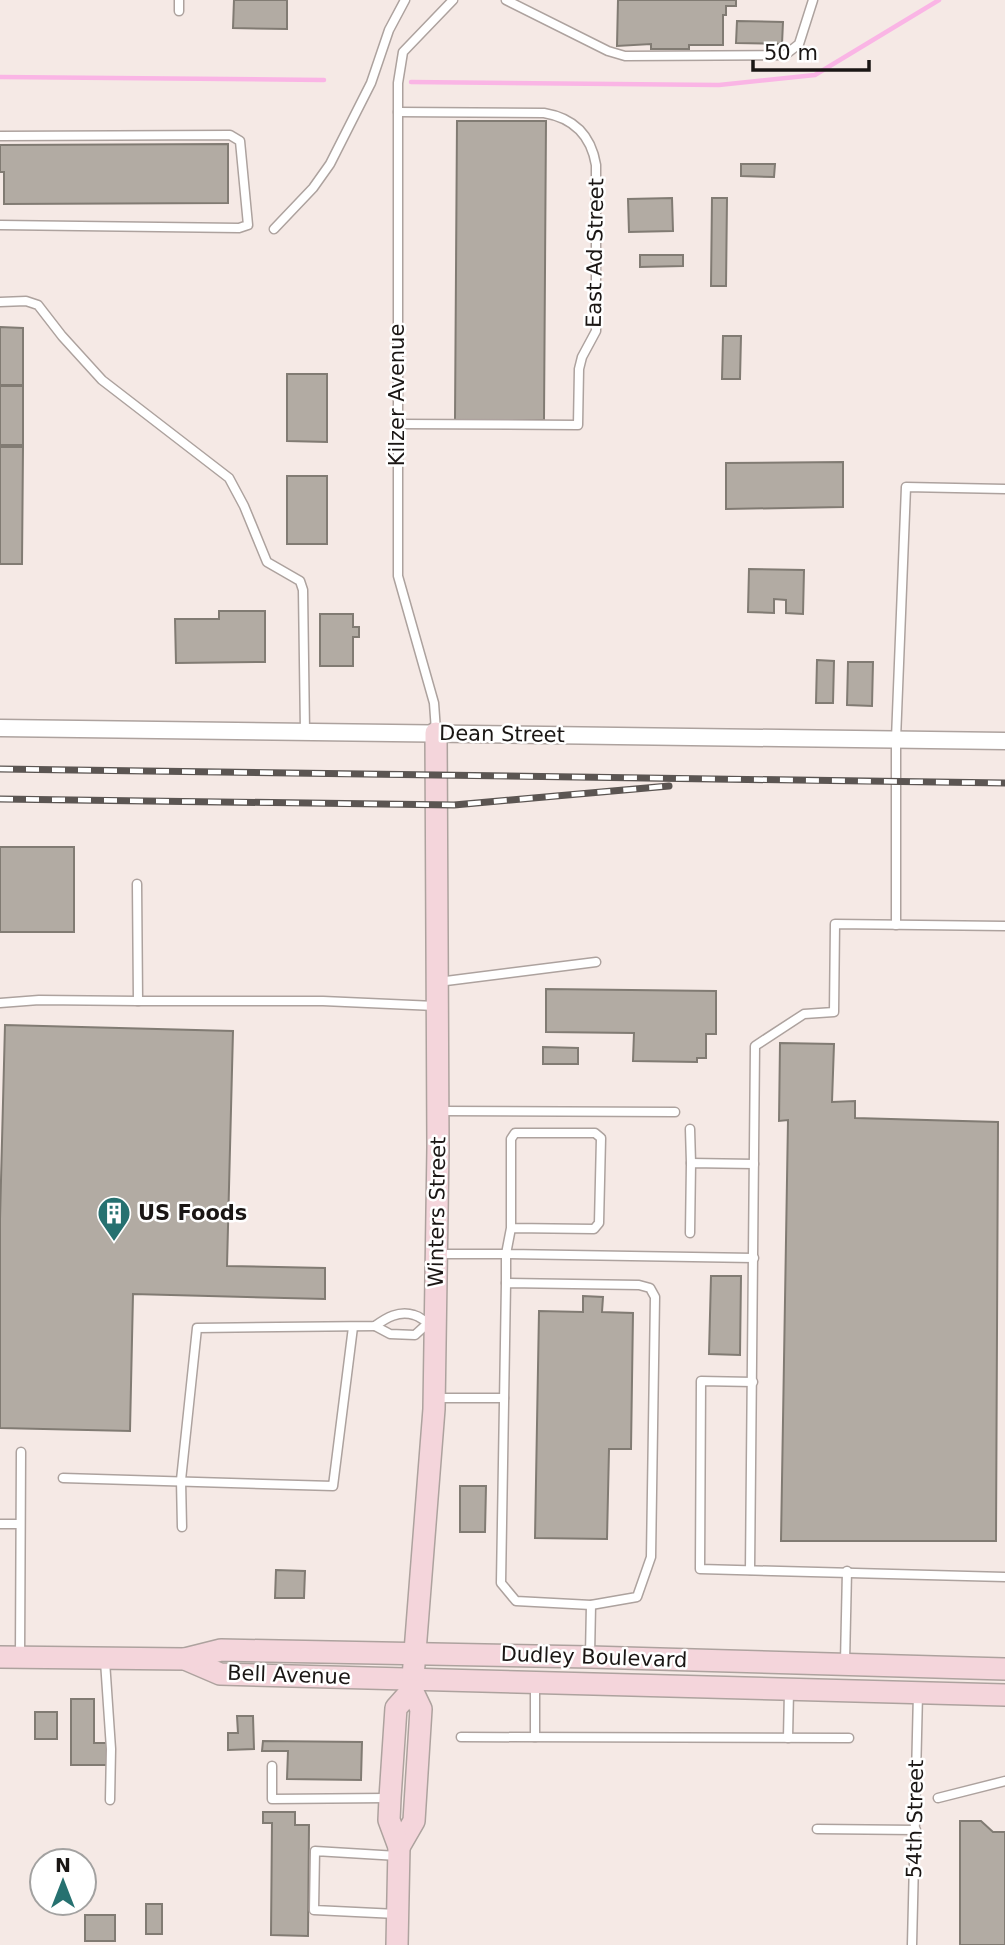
<svg xmlns="http://www.w3.org/2000/svg" width="1005" height="1945" viewBox="0 0 1005 1945" font-family="'DejaVu Sans',sans-serif">
  <style>
    .lines { fill: none; stroke-linecap: round; stroke-linejoin: round }
    .stream { stroke: #fab5e5; stroke-width: 4.5 }
    .building { fill: #b2aba3; stroke: #817b73; stroke-width: 2 }
    .lane-casing { stroke: #ada29e; stroke-width: 11 }
    .street-casing { stroke: #ada29e; stroke-width: 19 }
    .secondary-casing { stroke: #ada29e; stroke-width: 24 }
    .lane { stroke: #fff; stroke-width: 8 }
    .street { stroke: #fff; stroke-width: 16 }
    .secondary { stroke: #f4d5db; stroke-width: 21 }
    .rail-casing { stroke: #5b5552; stroke-width: 7 }
    .rail { stroke: #fff; stroke-width: 4.5; stroke-dasharray: 13; stroke-linecap: butt }
    .labels { text-anchor: middle; dominant-baseline: central; stroke-width: 5; stroke-linejoin: round; paint-order: stroke }
    .street-label { font-size: 21px; fill: #1a1614; stroke: #fff }
    .poi-label { font-size: 21px; font-weight: bold; fill: #1a1614; stroke: #fff; text-anchor: start }
  </style>
  <rect width="100%" height="100%" fill="#f5e9e5"/>
  <g class="lines">
    <g class="stream">
      <polyline points="0,77 324,80"/>
      <polyline points="411,82 719,85 815,75 939,0"/>
    </g>
  </g>
  <g class="building">
    <polygon points="234,0 287,0 287,29 233,28"/>
    <polygon points="618,0 736,0 736,6 726,6 726,15 723,15 723,45 689,45 689,49 651,49 651,44 617,46"/>
    <polygon points="737,21 783,22 782,44 736,43"/>
    <polygon points="457,121 546,121 544,420 455,420"/>
    <polygon points="228,144 228,203 4,204 4,172 0,172 0,145"/>
    <polygon points="741,164 775,164 774,177 741,176"/>
    <polygon points="672,198 673,231 629,232 628,199"/>
    <polygon points="712,198 727,198 726,286 711,286"/>
    <polygon points="640,255 683,255 683,266 640,267"/>
    <polygon points="0,327 23,328 23,385 0,385"/>
    <polygon points="723,336 741,336 740,379 722,379"/>
    <polygon points="287,374 327,374 327,442 287,441"/>
    <rect x="0" y="386" width="23" height="59"/>
    <polygon points="0,447 23,447 22,564 0,564"/>
    <polygon points="843,462 843,507 726,509 726,463"/>
    <rect x="287" y="476" width="40" height="68"/>
    <polygon points="749,569 804,570 803,614 786,613 786,600 774,599 774,613 748,612"/>
    <polygon points="219,611 265,611 265,662 176,663 175,619 219,619"/>
    <polygon points="320,614 353,614 353,627 359,627 359,637 353,637 353,666 320,666"/>
    <polygon points="817,660 834,661 833,703 816,703"/>
    <polygon points="848,662 873,662 872,706 847,705"/>
    <rect x="0" y="847" width="74" height="85"/>
    <polygon points="546,989 716,991 716,1034 706,1034 706,1058 697,1058 697,1062 633,1061 634,1033 546,1032"/>
    <polygon points="5,1025 233,1031 227,1266 325,1268 325,1299 133,1294 130,1431 0,1428 0,1219"/>
    <polygon points="780,1043 834,1044 832,1102 855,1101 855,1118 998,1122 996,1541 781,1541 788,1120 779,1121"/>
    <polygon points="543,1047 578,1048 578,1064 543,1064"/>
    <polygon points="711,1276 741,1276 740,1355 709,1354"/>
    <polygon points="583,1296 603,1297 602,1312 633,1313 631,1449 609,1449 607,1539 535,1538 539,1311 583,1312"/>
    <polygon points="460,1486 486,1486 485,1532 460,1532"/>
    <polygon points="276,1570 305,1571 304,1598 275,1598"/>
    <polygon points="71,1699 94,1699 94,1743 107,1743 107,1765 71,1765"/>
    <rect x="35" y="1712" width="22" height="27"/>
    <polygon points="237,1716 253,1716 254,1749 228,1750 228,1733 238,1733"/>
    <polygon points="263,1741 362,1742 361,1780 287,1779 288,1751 262,1751"/>
    <polygon points="263,1812 295,1812 295,1825 309,1825 308,1936 271,1935 272,1823 263,1823"/>
    <polygon points="960,1821 981,1821 993,1832 1005,1832 1005,1945 960,1945"/>
    <rect x="146" y="1904" width="16" height="30"/>
    <rect x="85" y="1915" width="30" height="26"/>
  </g>
  <g class="lines">
    <defs>
      <g id="lane">
        <polyline points="506,0 608,51 625,56 785,55 799,44 813,0"/>
        <polyline points="179,11 179,0"/>
        <polyline points="0,136 230,135 240,141 248,225 239,228 0,225"/>
        <polyline points="274,229 313,188 330,164 371,83 389,30 405,0"/>
        <polyline points="0,302 26,301 38,305 62,336 102,380 229,478 244,506 267,562 300,581 303,590 305,732"/>
        <path d="M398,424L578,425L579,369L582,357L596,331V165C591,135 574,118 544,113L398,112"/>
        <polyline points="436,731 434,703 398,576 398,83 403,52 453,0"/>
        <polyline points="137,884 138,1001 323,1001 435,1006"/>
        <polyline points="896,925 896,739 906,487 1005,489"/>
        <polyline points="438,982 596,962"/>
        <polyline points="0,1003 39,1000 138,1001"/>
        <polyline points="441,1111 675,1112"/>
        <polyline points="690,1129 691,1163"/>
        <polyline points="511,1228 594,1229 599,1223 601,1138 595,1133 515,1133 511,1139 511,1228 506,1254 754,1258"/>
        <polyline points="690,1233 691,1163 754,1164"/>
        <polyline points="436,1254 506,1254 506,1283"/>
        <polygon points="506,1283 639,1285 650,1288 655,1297 651,1557 637,1597 591,1605 516,1601 501,1583"/>
        <polyline points="375,1326 390,1334 415,1335 427,1324"/>
        <polyline points="753,1382 701,1381 700,1569 1005,1577"/>
        <polyline points="435,1398 504,1398"/>
        <polyline points="63,1478 333,1486 353,1327"/>
        <polyline points="0,1524 20,1524"/>
        <path d="M182,1527L181,1480L197,1328L375,1326C386,1318 399,1310 414,1315C423,1317 424,1324 435,1324"/>
        <polyline points="750,1570 755,1046 804,1014 834,1012 835,924 1005,926"/>
        <polyline points="590,1655 591,1605"/>
        <polyline points="20,1657 21,1452"/>
        <polyline points="105,1661 111,1749 110,1800"/>
        <polyline points="845,1662 847,1571"/>
        <polyline points="535,1684 535,1737"/>
        <polyline points="461,1737 849,1738"/>
        <polyline points="788,1738 789,1691"/>
        <polyline points="272,1766 272,1799 387,1798"/>
        <polyline points="938,1798 1005,1781"/>
        <polyline points="817,1829 916,1830"/>
        <polyline points="397,1914 314,1910 315,1851 398,1856"/>
        <polyline points="912,1945 918,1693"/>
      </g>
      <polyline id="street" points="0,728 1005,741"/>
      <g id="secondary">
        <polyline points="0,1657 185,1659 220,1674 1005,1695"/>
        <polyline points="185,1659 221,1650 590,1657 1005,1669"/>
        <polyline points="399,1847 414,1821 421,1709 412,1690 434,1409 438,1147 436,733"/>
        <polyline points="397,1945 399,1847 389,1820 390,1798 396,1708 412,1690"/>
      </g>
    </defs>
    <use href="#lane" class="lane-casing"/>
    <use href="#street" class="street-casing"/>
    <use href="#secondary" class="secondary-casing"/>
    <use href="#lane" class="lane"/>
    <use href="#street" class="street"/>
    <use href="#secondary" class="secondary"/>
    <defs>
      <g id="rail">
        <polyline points="0,769 1005,783"/>
        <polyline points="0,799 454,805 669,786"/>
      </g>
    </defs>
    <use href="#rail" class="rail-casing"/>
    <use href="#rail" class="rail"/>
  </g>
  <defs>
    <symbol id="building-pin" viewBox="-11 -11 22 30"><path d="M0 17L-7.5 6A9.5 9.5 0 1 1 7.5 6Z" fill="#267170" stroke="#fff"/><path d="M-4-6H4V6H1V3H-1V6H-4ZM-2.5-4.3h1.7v1.8h-1.7ZM.8-4.3h1.7v1.8H.8ZM-2.5-1h1.7V.8h-1.7ZM.8-1h1.7V.8H.8Z" fill="#fff"/></symbol>
  </defs>
  <g fill-rule="evenodd">
    <use href="#building-pin" x="95" y="1194" width="38" height="52"/>
  </g>
  <g class="labels">
    <g class="street-label">
      <text transform="translate(595 253) rotate(-89)">East Ad Street</text>
      <text transform="translate(397 395) rotate(-90)">Kilzer Avenue</text>
      <text transform="translate(502 734) rotate(1)">Dean Street</text>
      <text transform="translate(437 1212) rotate(-89)">Winters Street</text>
      <text transform="translate(594 1657) rotate(2)">Dudley Boulevard</text>
      <text transform="translate(289 1675) rotate(2)">Bell Avenue</text>
      <text transform="translate(915 1819) rotate(-89)">54th Street</text>
    </g>
    <g class="poi-label">
      <text x="138" y="1213">US Foods</text>
    </g>
  </g>
  <g transform="translate(63 1882)"><circle r="33" fill="#ffffff" stroke="#a3a2a1" stroke-width="2"/>
  <path d="M0-5L12 26L0 18L-12 26Z" fill="#267170"/>
  <text y="-10" font-size="19" font-weight="bold" text-anchor="middle" fill="#1a1614">N</text>
  </g>
  <path d="M753 60v10h116v-10" fill="none" stroke="#1a1614" stroke-width="3.5"/>
  <text x="764" y="60" font-size="21" fill="#1a1614" stroke="#ffffff" stroke-width="5" paint-order="stroke">50 m</text>
</svg>
